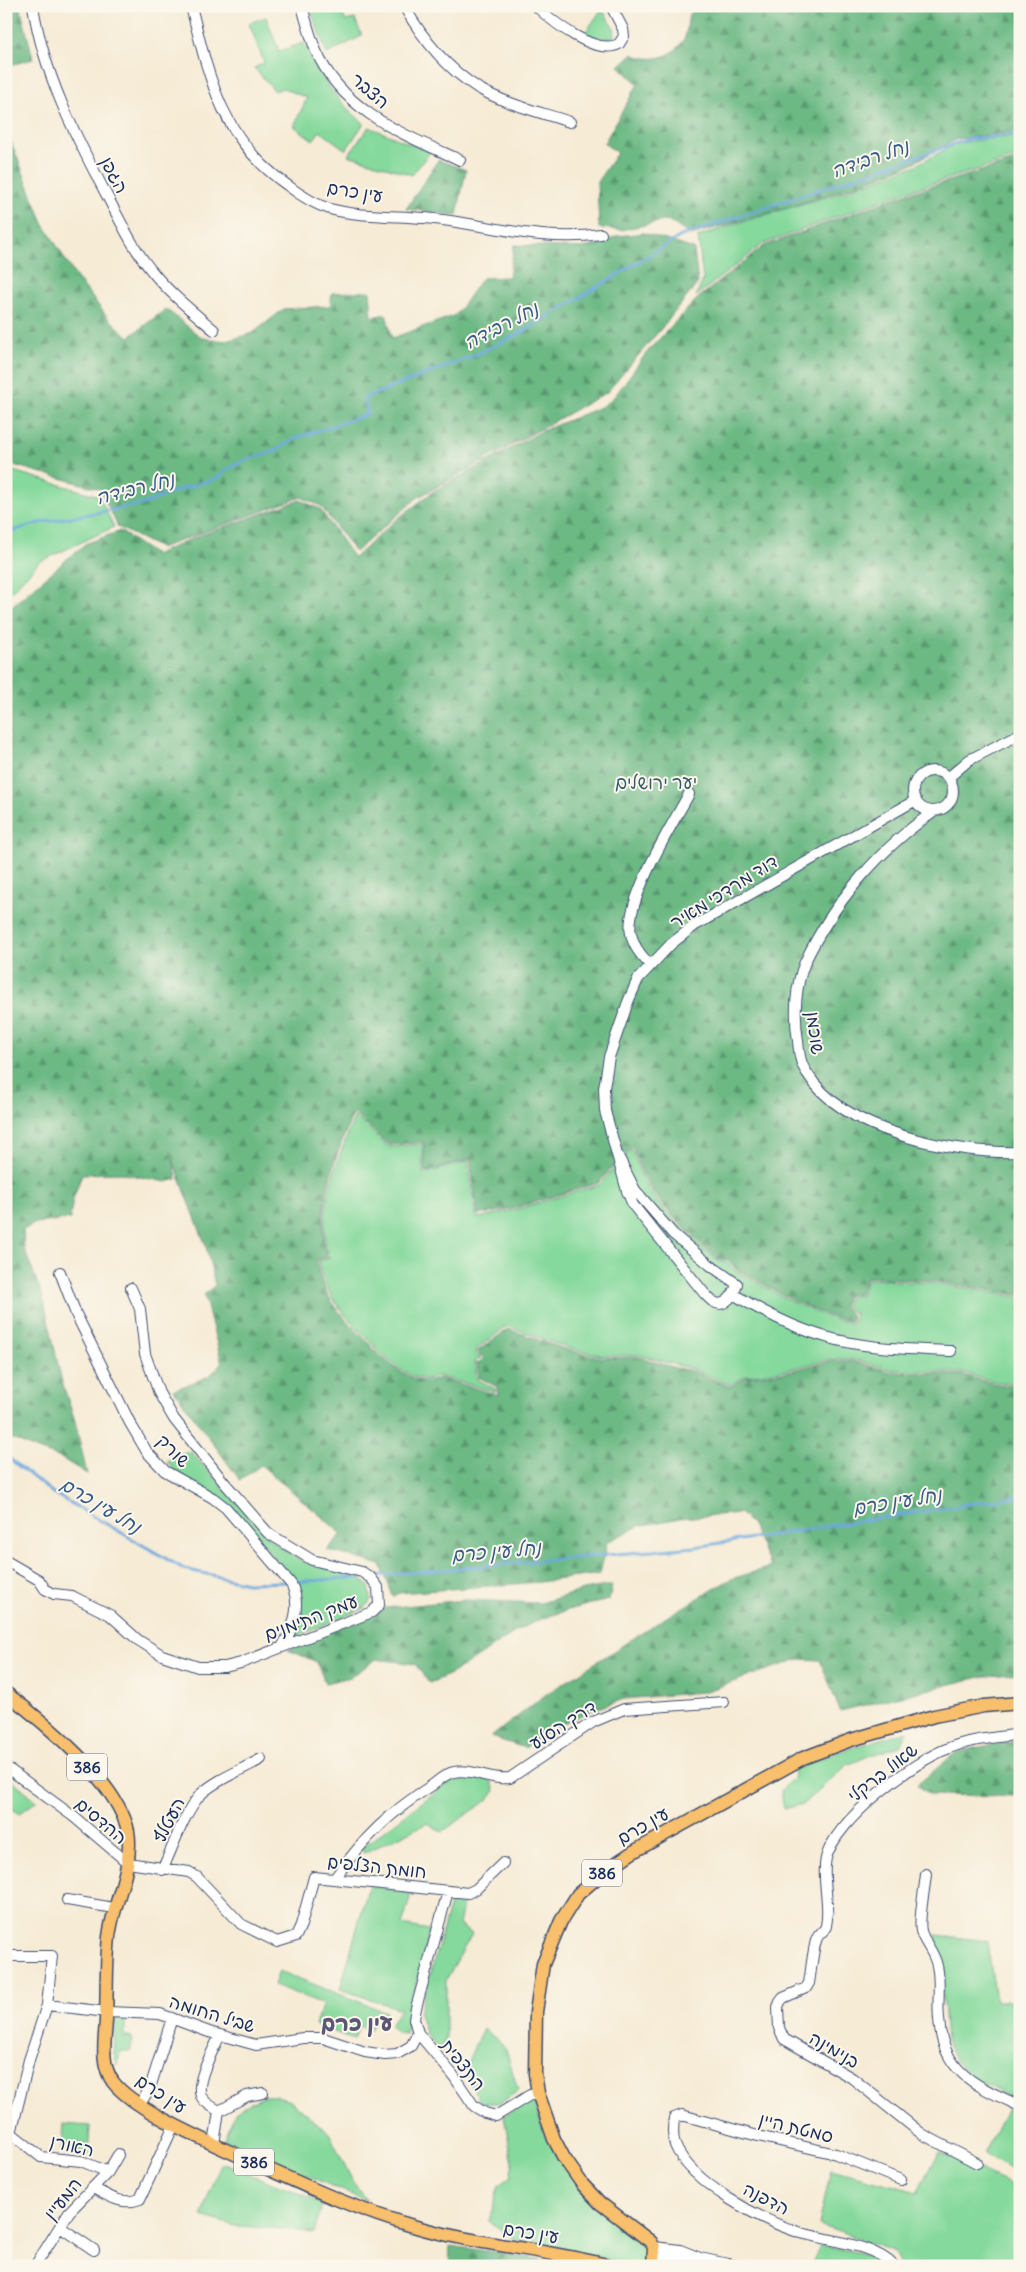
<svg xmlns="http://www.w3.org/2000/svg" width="1026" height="2272" font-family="Delius,'Playpen Sans Hebrew',sans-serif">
  <defs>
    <pattern id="forest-firs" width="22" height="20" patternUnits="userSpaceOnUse" patternTransform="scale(1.25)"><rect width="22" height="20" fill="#6cb984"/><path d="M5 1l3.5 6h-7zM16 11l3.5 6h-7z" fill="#58976f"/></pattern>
  </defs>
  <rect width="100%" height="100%" fill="#fbf7ec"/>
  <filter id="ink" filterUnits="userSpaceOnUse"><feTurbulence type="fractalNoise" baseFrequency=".02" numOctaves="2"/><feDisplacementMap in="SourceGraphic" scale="10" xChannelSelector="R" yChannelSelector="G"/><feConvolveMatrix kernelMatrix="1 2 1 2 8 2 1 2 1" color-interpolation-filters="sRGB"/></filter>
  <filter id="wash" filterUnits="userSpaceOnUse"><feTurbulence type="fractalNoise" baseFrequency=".0096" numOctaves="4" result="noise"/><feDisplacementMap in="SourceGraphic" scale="20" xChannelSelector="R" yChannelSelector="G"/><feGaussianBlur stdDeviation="1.12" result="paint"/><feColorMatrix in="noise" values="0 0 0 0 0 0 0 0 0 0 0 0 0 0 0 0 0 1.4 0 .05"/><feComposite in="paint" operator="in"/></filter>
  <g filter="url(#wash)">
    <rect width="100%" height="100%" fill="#f6ebd5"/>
    <path fill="#85d99c" stroke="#50847d" d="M309,6h29l8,15 9,-2 7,17 -35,18z
      M602,9l13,21 -2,8 -14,1 -14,-6z
      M266,17l13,34 25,-8c17,33 30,56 60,80l-18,27 -26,-19 -7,9 -19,-14 13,-28 -24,-10 -8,3 -21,-23 10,-5 -15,-40z
      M369,127l61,25 -18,23 -64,-20z
      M1020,135v40l-5,-17 -113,35 -139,51 -67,52 7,-16 -5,-43 30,-11 121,-36 65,-24 44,-23z
      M6,469l93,27 15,31 -75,35 -33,35z
      M355,1116l34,31 34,-3v30l45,-13 9,57 34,-7 88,-26 33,-36c3,9 6,18 9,26 16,34 48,60 75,85l10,1 7,8c39,21 76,46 120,54l2,-9 -10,-7 4,-10 5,-2 7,1 6,-17 66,4 87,14v89l-33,-6 -23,-7 -72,-3 -40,-11h-21l-45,11 -41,6 -15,9 -37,-16 -55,-14 -35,1 -35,-8 -61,-22 -30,23 -1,5 5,4 -6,3 2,18 18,10 1,3 -58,-16c-21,13 -49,-16 -65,-29l2,-1c-26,-25 -50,-49 -57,-85l11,-3c-14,-47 9,-99 26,-142z
      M190,1451l83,91 31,20 54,15 11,9 2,13 -6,9 -72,30c6,-22 11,-35 2,-57l-68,-76 -51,-33 -9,-10 9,-7z
      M907,1731l-7,15 -29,9 -24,10 -44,39 -19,5 -3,-19 12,-12 2,-9 34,-14z
      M6,1775l31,26 -18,13 -13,-10z
      M458,1775l21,1 13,6 3,9 -6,8 -47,33 -14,-9 -64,30 -4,-4z
      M369,1885l42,9 -9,31 27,5 -24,104 -7,-1 -8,-7 10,-17 -60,-20z
      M450,1904l13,1 -4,20 13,9 -26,46v58l-4,14 -16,-17 -7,-21z
      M936,1935l51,6 9,60h19l5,31v71l-45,-24 -19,-16 -10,-23 -6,-76z
      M279,1971l107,41 -5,13 -8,-3 -4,8 -10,-4 -5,13 -39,-14 8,-21 -49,-19z
      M116,2013l9,2v22h7l-1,14h-11l-2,14 -4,-10z
      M483,2029l16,12 7,8 12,42 -18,12h-18c-25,-33 -14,-42 1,-74z
      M264,2096h13l13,4 39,33 24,49 14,19 -143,-61c9,-27 13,-33 40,-44z
      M533,2098l12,38 14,24 91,86 -3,17 -4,3h-13l-31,-9 -85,-18 -25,-18 10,-36 11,-8 3,-14 -9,-47z
      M1007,2109l13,5v61l-36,-21z
      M63,2124l27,2 -2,28 -27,-2z
      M940,2152l80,37v77h-119l-8,-15 -74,-26 12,-56 86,23z
      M221,2163l102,40 -9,30 -42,-5 -37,-2 -34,-10z
      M820,2245c17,4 54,7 66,21h-75z"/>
    <path fill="url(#forest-firs)" stroke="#447471" d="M6,6h14l13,53 -27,7z
      M697,6h323v125l-63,8 -48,26 -54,21 -66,21 -99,28 -22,-15 -47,10 -22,-2 -2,-46 20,-29 -13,-10 34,-59 -19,-18 13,-12c18,9 42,4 52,-15 4,-9 3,-17 5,-24 1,-3 6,-6 8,-9z
      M6,129l37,94 31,51 34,44 21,19 37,-28 36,29 24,3 27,-8 31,-24 46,-3 2,-13 38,-2 2,26 14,-3 6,24 64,-23 26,-37 27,-1 5,-32 68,3 17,-3 18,-9 27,-3 50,16 4,34 -38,47 -53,62 -190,106 -62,54 -34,-46 -20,-9 -141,51 -42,-21 -18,-38 -94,-26z
      M438,160l28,10 -9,45 -51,-6z
      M1014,161l6,26v1108l-87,-14 -67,-4 -6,17 -6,-1 -7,3 -4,11 9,8 -1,6c-42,-8 -79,-33 -116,-53l-8,-9h-10c-26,-25 -58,-51 -74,-84 -4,-9 -7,-20 -10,-29l-35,37 -87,26 -33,6 -8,-56 -45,13 -1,-30 -35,3 -35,-32c-18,38 -40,101 -27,144l-11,3c7,39 28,59 56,86l-1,2c15,12 47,44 68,30l59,17 -1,-8 -18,-10 -2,-14 6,-3v-3l-5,-4 1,-3 29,-21 59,21 36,8 35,-1 38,11 17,3 37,16 16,-10 40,-5 45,-11h21l39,11 73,3 22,7 34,6v285l-40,4 -140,34 -20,-51 -21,-1 -95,33 -80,7 -32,11 -43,20 -24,18 -34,-11 57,-44 122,-78 61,-36 40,-12 -19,-42 -12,-12 -60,5 -41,8 -32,16 -7,32 -61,8 -140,11 -6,3 -12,-31 -54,-15 15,-16 -81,-69 -21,15 -66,-90 35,-14 13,-13 -18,-68 11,-10 -9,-39 -33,-86 4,19 -11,3 -45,-9 -39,1 -9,25 -3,20 -34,4 -13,7 1,19 19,48 19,85 13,39 12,53 -26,-16 -26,-9 -29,-13v-825l79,-67 35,-13 35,24 38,-17 107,-38 20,9 34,49 43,-39 37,-28 108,-60 61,-25 12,-10 32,-44 51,-54 66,-52 139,-51z
      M612,1585l-3,15c-32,7 -66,15 -94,32 -28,17 -55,41 -86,51l-14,-19 -39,-5 -25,18 -26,6 -8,-21 -29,-12 97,-42 79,-8 77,3 43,-13z
      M1020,1740v56l-89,-1 -14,-10 37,-31 15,-5z
      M450,2246l60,8 65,12h-126z"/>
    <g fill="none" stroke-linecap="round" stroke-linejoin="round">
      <path stroke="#6ca9de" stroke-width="3" d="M6,533l33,-10 105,-19 28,-12 46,-14 7,-7 22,-12 28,-8 21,-13 72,-24 -4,-16 109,-42 50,-24 158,-96 288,-97 51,-5
        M6,1456l47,37 131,76 63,14 38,-1
        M373,1576l322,-29 325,-51
        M293,1582l71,-5
        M483,2261h12l7,5"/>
    </g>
  </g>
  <g filter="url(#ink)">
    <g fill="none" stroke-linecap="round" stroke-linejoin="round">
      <defs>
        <path id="minor" d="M33,6c11,69 41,127 73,188 14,26 26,53 45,76 18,23 41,41 63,60
          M191,6c18,72 31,134 96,179 13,10 26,19 43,24 32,9 78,6 113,11 52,7 104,22 158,14
          M302,6c4,15 8,30 14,45 27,61 87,83 144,109
          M404,6c18,32 42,62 74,82 27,16 62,24 92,34
          M536,6c17,16 59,50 83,38l5,-8 -1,-7 -12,-23
          M913 791a20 20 0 1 1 40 0a20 20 0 1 1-40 0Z
          M948,778l21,-18 51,-26
          M935,811c-54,36 -103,93 -130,151 -10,24 -11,54 -7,79 1,11 2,23 9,32 37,60 148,81 213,79
          M650,965c-9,-10 -16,-17 -19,-31 -7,-32 42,-111 58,-140
          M616,1152l19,38 38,44 37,31 27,19c-2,9 -12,25 -23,18 -4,-2 -7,-6 -10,-9l-71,-88 -6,-14 -22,-80 -1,-23 5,-31 19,-55 10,-23 33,-35 23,-18 222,-126
          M60,1272l16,42 54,109 17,29 18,19 48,27 13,10 65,76c11,21 3,43 -9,63
          M733,1294c30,18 60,34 93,43 40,12 84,12 125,14
          M6,1561l33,19 6,9 9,5 18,2 38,19 28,25 24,15 36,12h27l16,-4 131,-51 7,-7 -1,-18 -7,-9 -9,-6 -50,-12 -44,-27 -45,-52 -49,-62 -15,-26 -14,-39 -5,-45 -9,-21
          M6,1767l68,50 54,46 61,9 8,5 44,47 36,18 19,-6 5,-11 13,-48 154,16 8,-4 27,-26
          M162,1870c11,-22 22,-58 39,-76 16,-15 41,-24 60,-35
          M926,1874c-1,14 -8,45 -5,57 3,12 14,22 16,35 4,16 0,36 2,53 3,54 38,67 81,87
          M335,1878c28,-39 55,-66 96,-92 6,-4 15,-13 23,-14 18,-4 38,9 56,6l83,-56 31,-13 100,-7
          M67,1900l47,8
          M6,1956h46l-5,49
          M418,2033l35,42 21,31 11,7 11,3 34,-21 8,-2
          M140,2104l10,-16 22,-70
          M219,2111l28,-15 16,-3
          M11,2133l18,-73 18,-55 60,7 53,2 49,18 47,13 47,-7h20l42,14 20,3 12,-1 14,-8 7,-13 -4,-14 2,-11 32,-117
          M6,2134l5,-1 30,24 40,4 27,11
          M214,2144l5,-33c-6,-4 -15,-8 -18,-15 -6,-15 13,-47 19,-61
          M977,2163l-55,-29 -70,-56 -68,-39 -5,-11 -1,-21 2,-5 3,-4 23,-10 3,-5c2,-11 4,-36 8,-45 2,-5 8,-7 9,-12 5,-23 -5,-46 0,-68 10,-38 87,-97 123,-110 22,-9 47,-10 71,-14
          M93,2188c16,8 29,18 47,11l34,-74
          M60,2227l34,23
          M654,2247l26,3 20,8 37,8
          M654,2258h41
          M35,2266l34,-54 39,-40 10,-17
          M894,2266c-18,-21 -67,-26 -93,-33 -38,-12 -110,-49 -126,-88 -3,-9 -2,-18 -1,-27l8,-3 76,21 78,18 65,26"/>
        <path id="major" d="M6,1693c38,29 112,90 122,138 6,36 -15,71 -19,106 -3,27 -2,55 -3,83 -1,21 -6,44 7,62 20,26 83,54 113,68 61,27 123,58 187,76 64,19 132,23 197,40
          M653,2266l1,-19 -3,-5 -51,-39 -17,-18 -19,-27 -10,-19 -16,-46 -3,-19 1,-62 7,-48 18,-43 17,-27 28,-24 27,-18 170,-94 48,-18 83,-24 50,-10 36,-3"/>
      </defs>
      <use href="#minor" stroke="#3c4b70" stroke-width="12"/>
      <use href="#major" stroke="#3c4b70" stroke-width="15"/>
      <use href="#minor" stroke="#fff" stroke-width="10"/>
      <use href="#major" stroke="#f8bf6c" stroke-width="12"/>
    </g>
  </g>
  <g text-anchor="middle" stroke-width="4" stroke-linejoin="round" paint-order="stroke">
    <g fill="#fbf7ec" stroke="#5e6b89" stroke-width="1">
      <rect x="67" y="1753.5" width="40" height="27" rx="4"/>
      <rect x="582" y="1859.5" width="40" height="27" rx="4"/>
      <rect x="234" y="2148.5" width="40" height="27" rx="4"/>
    </g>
    <g font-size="16" font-weight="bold" fill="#1b2f5e">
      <text x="87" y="1773">386</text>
      <text x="602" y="1879">386</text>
      <text x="254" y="2168">386</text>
    </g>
    <g font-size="18" fill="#1b2f5e" stroke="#fbf7ec">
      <text transform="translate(370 91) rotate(41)" y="6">הצבר</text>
      <text transform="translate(114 175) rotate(62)" y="6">הגפן</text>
      <text transform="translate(355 192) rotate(9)" y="6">עין כרם</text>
      <text transform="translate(724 892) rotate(-32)" y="6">דוד מרדכי מאיר</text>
      <text transform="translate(815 1033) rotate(83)" y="6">שוכמן</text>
      <text transform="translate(173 1451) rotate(45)" y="6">שורק</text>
      <text transform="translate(311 1618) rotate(-21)" y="6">עמק התימנים</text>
      <text transform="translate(563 1725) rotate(-32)" y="6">דרך הסלע</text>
      <text transform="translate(883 1773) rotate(-38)" y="6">שאול ברקלי</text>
      <text transform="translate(169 1820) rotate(-63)" y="6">העטלף</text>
      <text transform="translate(101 1821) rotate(40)" y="6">ההדסים</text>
      <text transform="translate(643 1826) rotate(-30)" y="6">עין כרם</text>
      <text transform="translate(377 1867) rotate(6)" y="6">חומת הצלפים</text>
      <text transform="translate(212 2014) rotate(17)" y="6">שביל החומה</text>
      <text transform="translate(834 2050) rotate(30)" y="6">בנימינה</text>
      <text transform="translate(463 2065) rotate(52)" y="6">התצפית</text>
      <text transform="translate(161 2094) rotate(33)" y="6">עין כרם</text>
      <text transform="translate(796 2128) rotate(14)" y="6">סמטת היין</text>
      <text transform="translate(72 2146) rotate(13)" y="6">האורן</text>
      <text transform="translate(63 2199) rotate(-51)" y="6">המעיין</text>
      <text transform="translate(766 2199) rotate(27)" y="6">הדפנה</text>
      <text transform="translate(531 2233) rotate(9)" y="6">עין כרם</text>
    </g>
    <g font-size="18" fill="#365a6e" stroke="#fbf7ec">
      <text x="656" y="789">יער ירושלים</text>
    </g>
    <g font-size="19" font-style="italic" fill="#375a8b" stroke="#fbf7ec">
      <text transform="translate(870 158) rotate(-19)" y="7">נחל רבידה</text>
      <text transform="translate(501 325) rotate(-27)" y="7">נחל רבידה</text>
      <text transform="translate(135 488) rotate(-14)" y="7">נחל רבידה</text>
      <text transform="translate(897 1501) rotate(-9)" y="7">נחל עין כרם</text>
      <text transform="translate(101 1505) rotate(31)" y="7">נחל עין כרם</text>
      <text transform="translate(496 1551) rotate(-5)" y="7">נחל עין כרם</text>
    </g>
    <g font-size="22" font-weight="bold" fill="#5a5673" stroke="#fbf7ec">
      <text x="357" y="2031">עין כרם</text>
    </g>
  </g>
  <rect width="1026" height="2272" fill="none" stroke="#fbf7ec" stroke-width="25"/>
</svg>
